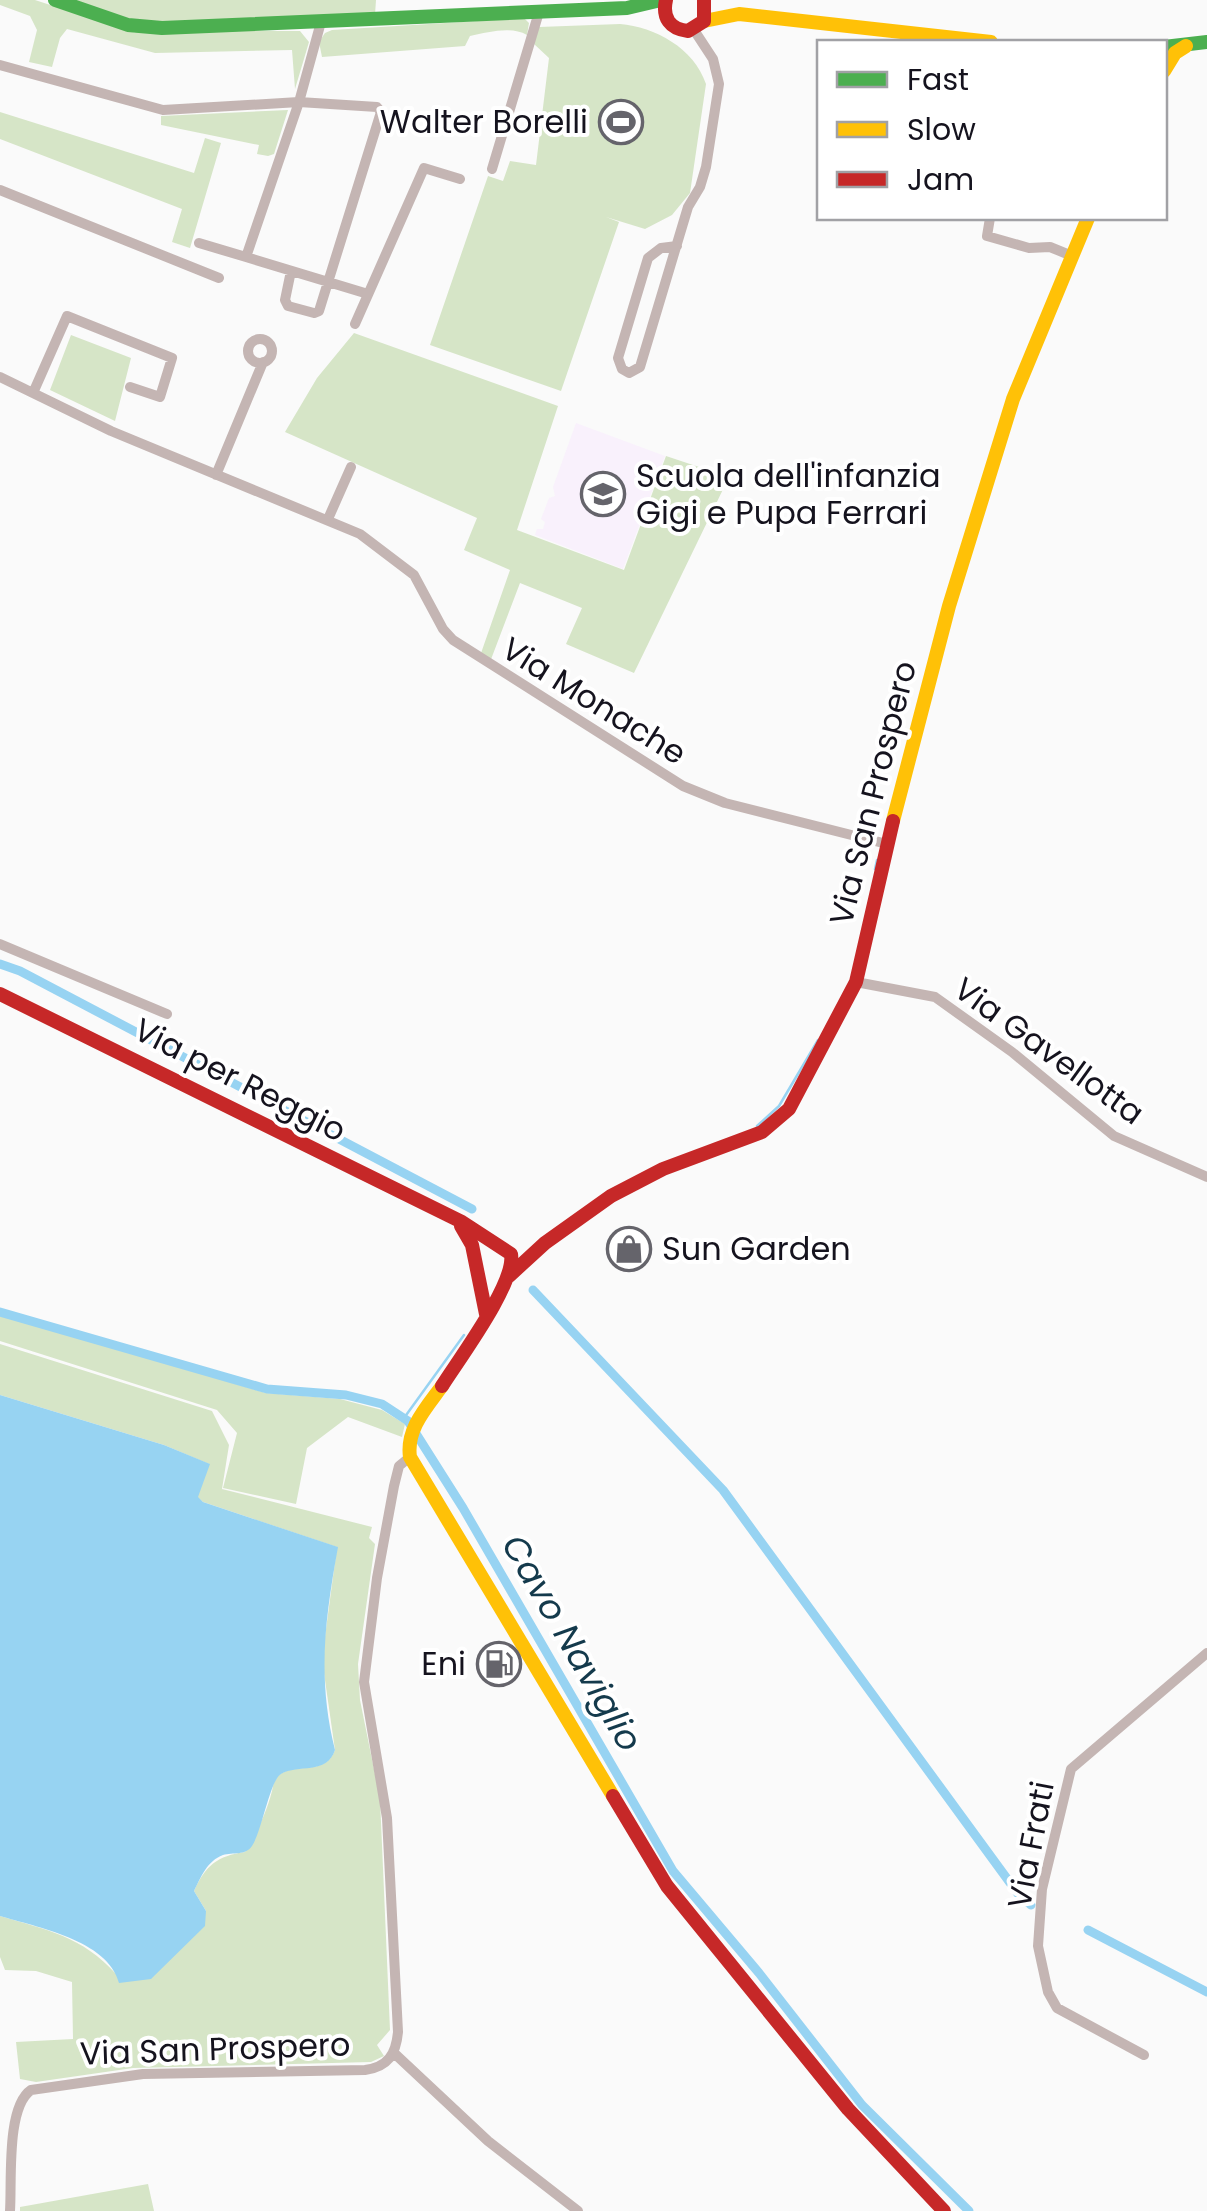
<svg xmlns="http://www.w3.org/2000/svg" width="1207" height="2211" font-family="Poppins,sans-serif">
  <rect width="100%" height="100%" fill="#fafafa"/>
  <path fill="#f9f1fc" d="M576,423l89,33 -42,113 -88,-34 2,-6h6l2,-7 -4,-3 8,-21 6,-2 -2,-9z"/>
  <path fill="#d6e5c7" d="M0,0h35l101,33 -84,-33h324l-1,15 -134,16h59l9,11 -14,47 -3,-39 -137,3 -88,-24 -7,9 -8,29 -23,-5 8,-32 -7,-14 -30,-11z
    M524,18l5,5 -2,12c-16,-9 -38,-3 -57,1l-5,10 -143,11 -3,-15 6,-9 7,-3z
    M620,24c35,3 74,24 86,60l-16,109 -18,22 -27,14 -39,-12 13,5 -58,169 -131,-46 58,-169 15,5 7,-20 26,4 13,-107 -15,-14 5,-17z
    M288,110l-14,44 -6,2 -11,-2 2,-9 -98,-20v-9z
    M0,112l194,61 11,-35 16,5 -31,105 -18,-6 10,-33 -182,-70z
    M354,333l204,73 -41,124 107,40 42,-114 63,21 -95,196 -68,-29 16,-36 -62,-25 -30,79 -10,-6 30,-86 -46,-20 13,-32 -192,-86 32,-54z
    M71,335l60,23 -16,63 -65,-31z
    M0,1314l266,79 74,6 42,11 23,14 -3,13 -54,-20 -41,31 -11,56 -73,-16 14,-55 -20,-23 -217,-69z
    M0,1344l212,67 17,34 -7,44 150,38 -3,11 6,6 -17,120 2,36 20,99 10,231 -13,15 7,11 -13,6 -238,6 -97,14 -16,-3 -4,-37 57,-3 -1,-57 -36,-11 -31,-1 -5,-13v-41c47,14 82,20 116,58l90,-63 -12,-20c12,-26 23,-35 51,-39 12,-20 21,-38 27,-61 1,-5 2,-11 6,-15 16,-15 47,1 57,-26l-13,-91 15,-112 -134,-45 -6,-5 12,-33 -45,-19 -164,-50z
    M148,2184l6,27h-134v-4z"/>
  <path fill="#97d3f2" d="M0,1395l164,50 46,19 -12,33 5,5 135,45c-13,72 -21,131 -3,203 -8,25 -37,14 -54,24 -11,6 -19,57 -29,72 -7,10 -19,6 -29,9 -16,6 -22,22 -29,36l12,20 -1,15 -54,53 -32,4c-11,-43 -83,-56 -119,-67z"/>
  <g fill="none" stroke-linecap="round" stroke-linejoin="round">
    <path stroke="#97d3f2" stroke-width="2.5" d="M875,869l2,-9
      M757,1126l22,-20 39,-66
      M404,1418l60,-83"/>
    <path stroke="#97d3f2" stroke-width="9" d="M0,964l20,7 452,238
      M533,1290l190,200 296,405 12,10
      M0,1312l267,77 79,6 36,9 26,17 55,87 210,363 86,102 103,132 107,106
      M1088,1930l119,62"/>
    <path stroke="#c4b5b3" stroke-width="10" d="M321,22l-22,80 -53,155 122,37
      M0,65l163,45 136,-8 78,5 4,5 -62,199 -5,2 -26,-7 -3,-6 6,-29
      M492,169l47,-157
      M0,190l219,88
      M990,218l-3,18 42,12 21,-1 22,9
      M199,243l47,14
      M677,246l-16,2 -13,10 -30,100 4,11 7,4 11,-6 48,-160 12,-20 6,-20 13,-83 -6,-25 -19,-29
      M355,324l69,-156 36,11
      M248 351a12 12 0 1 1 24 0a12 12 0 1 1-24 0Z
      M0,377l111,54 249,103 54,41 29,54 10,11 230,146 42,17 162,41
      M33,393l34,-77 105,42 -12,39 -30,-10
      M216,475l47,-113
      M328,519l23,-52
      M0,944l167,70
      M856,982l79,15 77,55 102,84 93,41
      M394,2053l94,88 90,70
      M1144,2055l-87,-47 -9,-16 -10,-46 4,-57 29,-120 136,-116
      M10,2211c2,-30 -4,-104 21,-121l112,-16 222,-4c23,-3 31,-16 33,-38l-11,-214 -23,-136 13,-104 17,-92 5,-20 11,-9"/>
    <path stroke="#4caf50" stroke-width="14" d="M55,0l73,25 34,3 465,-20 34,-8
      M1164,47l43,-5"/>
    <path stroke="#ffc107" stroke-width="14" d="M704,21l35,-7 252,28
      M1164,71l11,-18 11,-7
      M893,821l56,-215 64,-207 75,-181
      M442,1386c-16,22 -36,43 -32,71l203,339"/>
    <path stroke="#c62828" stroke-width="14" d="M666,0c-4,18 4,29 22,31l16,-10v-21
      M0,994l462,228 49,32c5,29 -52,105 -69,132
      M461,1226l11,19 14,69
      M509,1276l36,-33 66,-47 52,-27 99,-37 27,-23 67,-127 37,-161
      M613,1796l54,90 181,223 96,102"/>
  </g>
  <defs>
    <symbol id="stadium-ring" viewBox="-11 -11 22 22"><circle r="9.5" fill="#fff" stroke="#65646b" stroke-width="1.5"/><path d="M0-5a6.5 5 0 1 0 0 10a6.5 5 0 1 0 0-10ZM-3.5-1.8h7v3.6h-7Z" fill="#65646b"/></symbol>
    <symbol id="school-ring" viewBox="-11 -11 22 22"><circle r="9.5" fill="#fff" stroke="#65646b" stroke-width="1.5"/><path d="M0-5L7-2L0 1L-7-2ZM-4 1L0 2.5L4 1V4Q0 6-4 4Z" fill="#65646b"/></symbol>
    <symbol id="shop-ring" viewBox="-11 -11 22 22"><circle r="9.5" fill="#fff" stroke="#65646b" stroke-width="1.5"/><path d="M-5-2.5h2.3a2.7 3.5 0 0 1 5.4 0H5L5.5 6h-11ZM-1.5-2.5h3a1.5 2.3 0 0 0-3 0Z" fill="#65646b"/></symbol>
    <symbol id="fuel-ring" viewBox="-11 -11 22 22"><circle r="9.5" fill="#fff" stroke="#65646b" stroke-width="1.5"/><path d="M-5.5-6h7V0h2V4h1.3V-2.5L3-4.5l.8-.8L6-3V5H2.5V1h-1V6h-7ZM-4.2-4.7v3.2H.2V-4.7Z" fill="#65646b"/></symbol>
  </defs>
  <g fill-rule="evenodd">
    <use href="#stadium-ring" x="596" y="97" width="50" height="50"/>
    <use href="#school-ring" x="578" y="469" width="50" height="50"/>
    <use href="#shop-ring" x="604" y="1224" width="50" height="50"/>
    <use href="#fuel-ring" x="474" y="1639" width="50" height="50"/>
  </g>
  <g text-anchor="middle" stroke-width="8" stroke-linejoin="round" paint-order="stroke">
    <g font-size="32" fill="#15131e" stroke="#fff" text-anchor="end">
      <text x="588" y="133">Walter Borelli</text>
      <text x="636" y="487" text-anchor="start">Scuola dell'infanzia<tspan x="636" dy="37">Gigi e Pupa Ferrari</tspan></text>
      <text x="662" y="1260" text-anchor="start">Sun Garden</text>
      <text x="466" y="1675">Eni</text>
    </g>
    <g font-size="32" fill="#15131e" stroke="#fff">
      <text transform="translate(594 701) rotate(32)" y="11">Via Monache</text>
      <text transform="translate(873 793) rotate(-76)" y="11">Via San Prospero</text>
      <text transform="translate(1049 1051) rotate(36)" y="11">Via Gavellotta</text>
      <text transform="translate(240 1080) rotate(27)" y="11">Via per Reggio</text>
      <text transform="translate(1031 1845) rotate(-79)" y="11">Via Frati</text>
      <text transform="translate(215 2049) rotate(-2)" y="11">Via San Prospero</text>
    </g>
    <g font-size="35" font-style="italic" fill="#143a4c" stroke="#fff">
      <text transform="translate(572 1643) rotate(60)" y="12">Cavo Naviglio</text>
    </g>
  </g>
  <rect x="817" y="40" width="350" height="180" fill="#ffffff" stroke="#a1a1a5" stroke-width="2.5"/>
  <rect x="837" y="72" width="50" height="15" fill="#4caf50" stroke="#a1a1a5" stroke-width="2.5"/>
  <text x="907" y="90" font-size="30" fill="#15131e">Fast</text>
  <rect x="837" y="122" width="50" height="15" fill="#ffc107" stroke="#a1a1a5" stroke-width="2.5"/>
  <text x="907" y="140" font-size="30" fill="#15131e">Slow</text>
  <rect x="837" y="172" width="50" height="15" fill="#c62828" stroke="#a1a1a5" stroke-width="2.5"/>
  <text x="907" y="190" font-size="30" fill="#15131e">Jam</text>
</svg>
